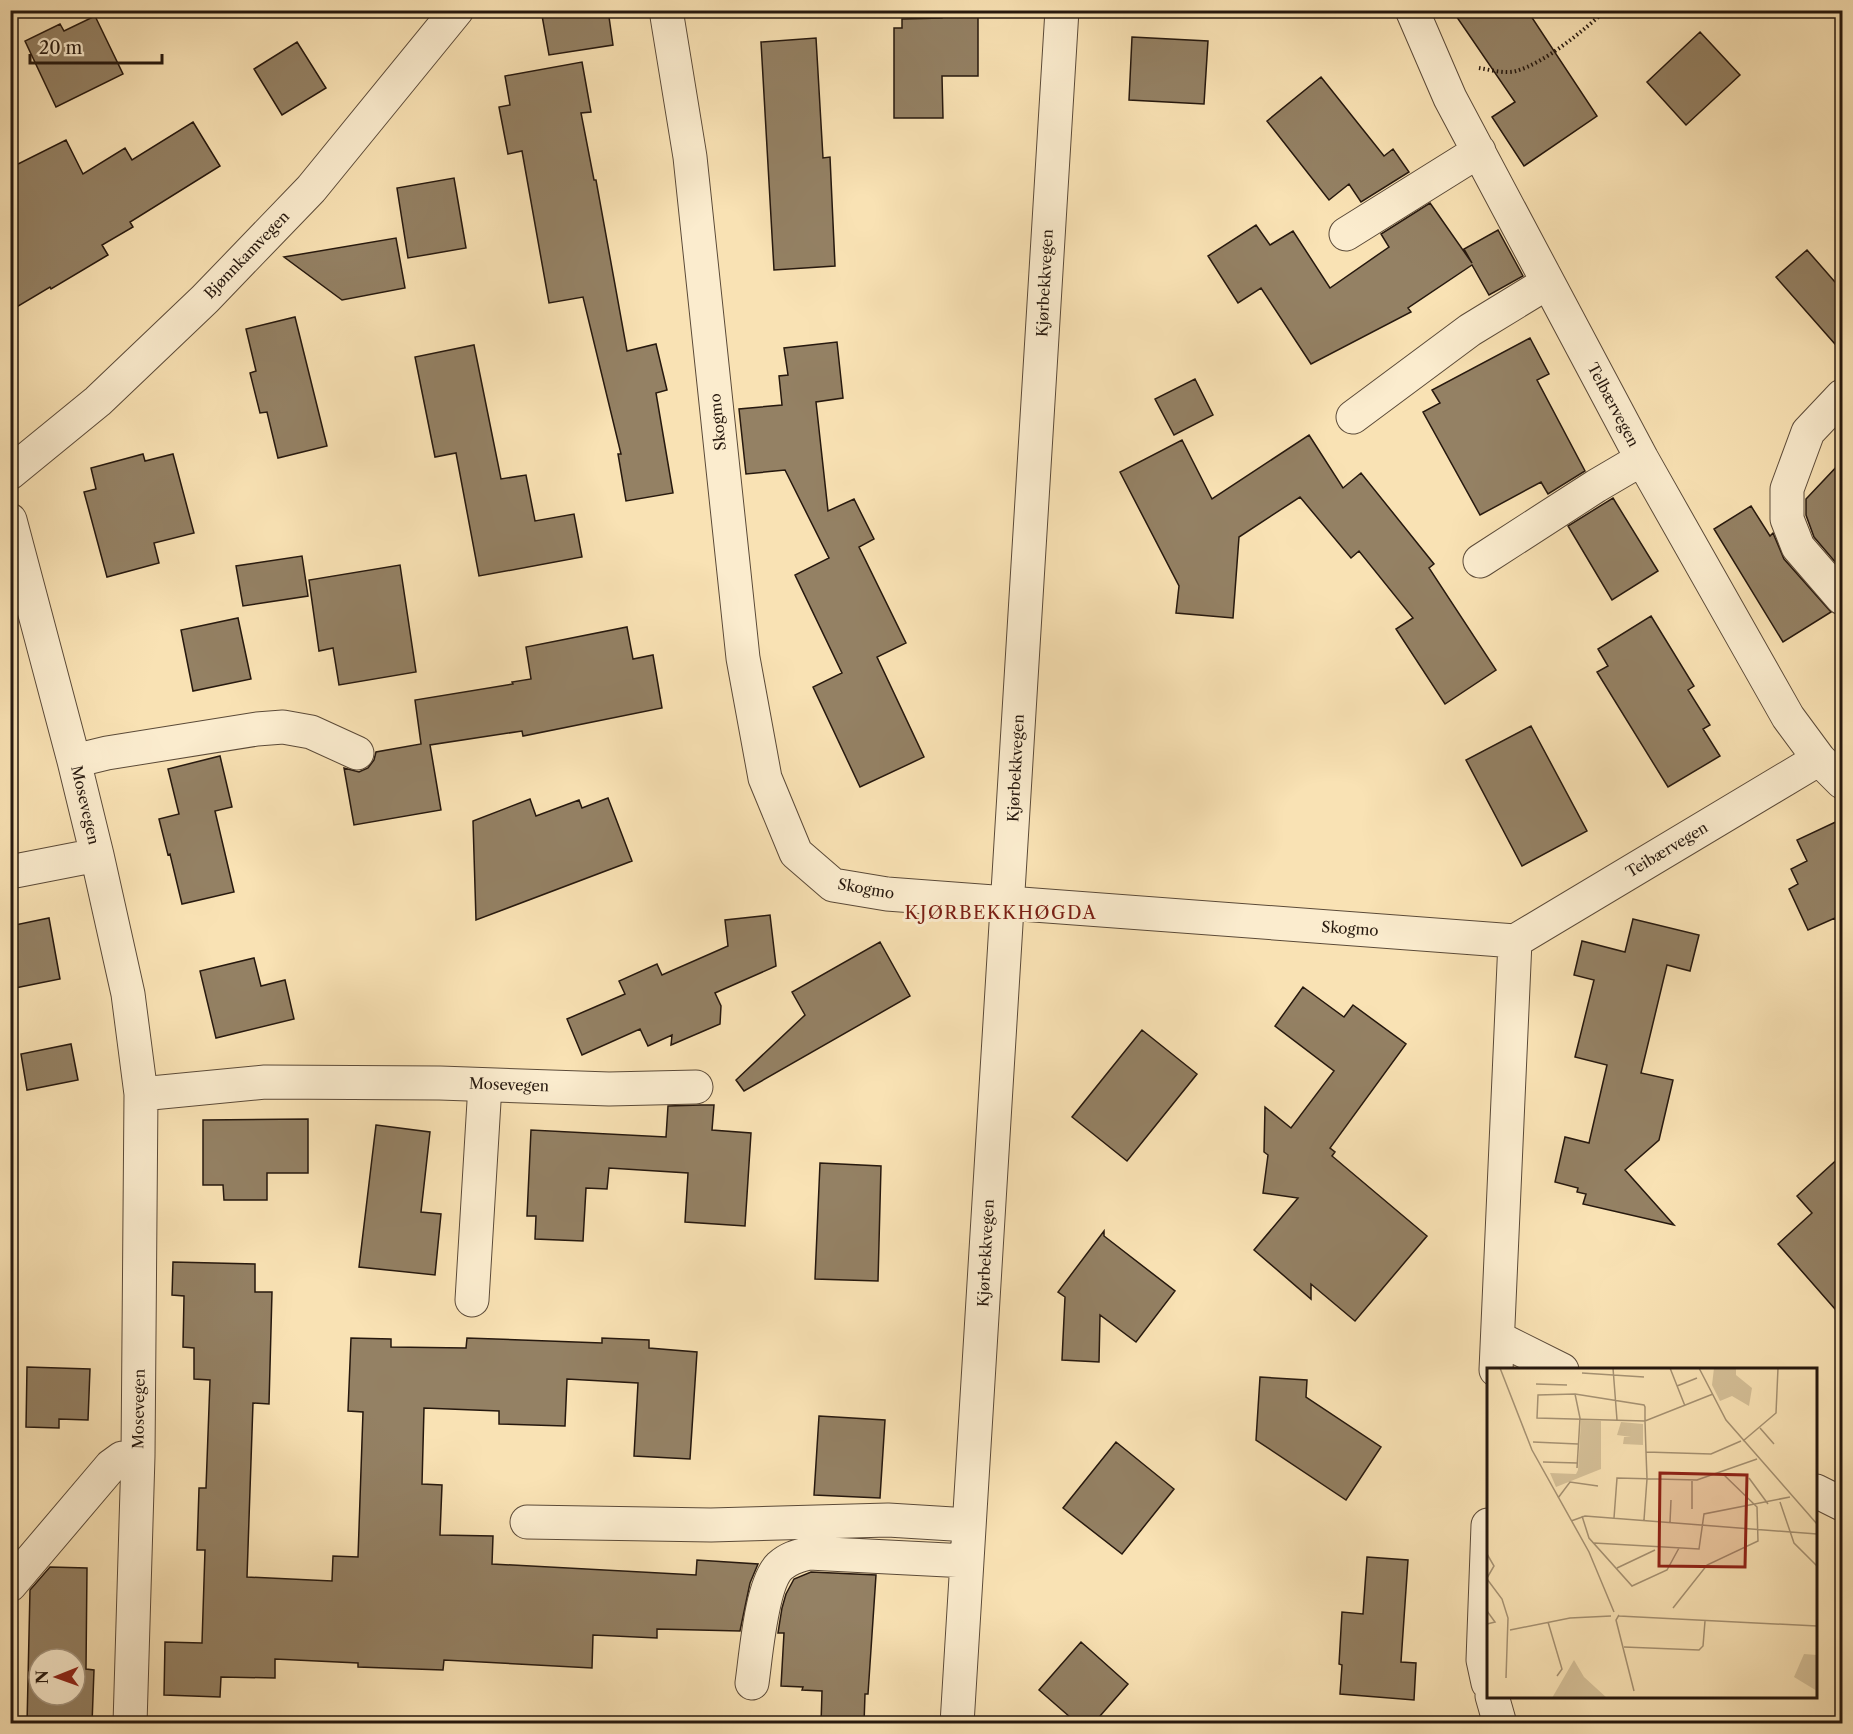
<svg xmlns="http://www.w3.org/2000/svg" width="1853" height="1734" font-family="'Libre Caslon Text',serif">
  <rect width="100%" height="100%" fill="#f9e2b4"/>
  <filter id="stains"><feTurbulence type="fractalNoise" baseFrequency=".00333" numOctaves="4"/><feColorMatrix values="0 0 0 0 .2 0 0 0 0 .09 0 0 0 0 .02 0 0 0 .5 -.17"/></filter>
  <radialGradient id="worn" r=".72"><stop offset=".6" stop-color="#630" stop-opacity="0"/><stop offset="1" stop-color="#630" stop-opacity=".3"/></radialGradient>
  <path fill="#948164" stroke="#26180e" stroke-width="1.5" fill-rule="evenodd" d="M541,10h67l5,35 -64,10z
    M942,10h36v66h-36l1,42h-49v-90h8v-9l40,-1z
    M1452,10h75l70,106 -73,50 -32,-49 23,-15z
    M95,16l28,58 -67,33 -31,-66 35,-17 4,7z
    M1700,32l40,43 -54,50 -39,-43z
    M1132,37l76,4 -4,63 -75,-4z
    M816,38l7,120 7,-1 5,109 -61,4 -13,-228z
    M297,42l29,46 -44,27 -28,-46z
    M582,62l9,50 -10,1 13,67h2l31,171 29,-7 11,46 -11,3 17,100 -47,8 -8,-47h3l-38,-157 -34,6 -27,-152 -14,3 -9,-47 11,-2 -5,-29z
    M1321,77l63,79 9,-7 16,23 -48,30 -12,-18 -20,16 -62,-79z
    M193,122l27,44 -90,56 3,5 -31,18 6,10 -57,34 -1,-2 -40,24v-143l56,-28 17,34 42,-26 7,12z
    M454,178l12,70 -58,10 -11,-70z
    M1430,203l42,60 -8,-14 34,-19 25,46 -34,19 -17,-30 -64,43 3,4 -100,52 -50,-76 -23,15 -30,-47 48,-31 14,20 23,-14 37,57 59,-41 -8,-13z
    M396,238l9,50 -63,12 -58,-43z
    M1807,250l35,40v62l-66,-75z
    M295,317l32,129 -49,12 -11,-46 -7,1 -10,-40 6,-2 -10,-42z
    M1530,338l19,36 -12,6 48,91 -37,23 -7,-12 -61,33 -57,-103 17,-9 -8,-13z
    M837,342l6,56 -27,4 12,109 26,-12 20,40 -15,8 47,96 -29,14 47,100 -64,30 -47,-100 29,-14 -47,-98 34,-17 -44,-88 -39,4 -7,-65 43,-4 -3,-29 9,-1 -4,-27z
    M474,345l27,134 25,-4 9,46 39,-7 8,43 -103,19 -23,-123 -21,4 -20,-100z
    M1195,379l18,36 -39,20 -19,-36z
    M1309,435l34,53 18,-15 73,91 -5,4 67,102 -51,34 -49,-75 17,-11 -54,-67 -8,7 -51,-61 -61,40 -6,81 -57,-5 3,-27 -59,-114 62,-32 30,59z
    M143,454l2,7 28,-7 21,79 -40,10 5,20 -52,14 -23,-85 12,-3 -5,-21z
    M1842,461v109l-28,-33 -8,-22v-16z
    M1613,498l45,73 -46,29 -44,-74z
    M1751,506l19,30 3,-3 11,26 47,53 -48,30 -69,-113z
    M302,556l6,40 -65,10 -7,-40z
    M400,565l16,107 -77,13 -6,-37 -14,3 -10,-71z
    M1651,616l43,70 -6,4 22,35 -7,4 17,27 -52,31 -71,-115 11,-6 -10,-17z
    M238,618l13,61 -58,12 -12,-61z
    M627,627l6,32 20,-4 9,53 -139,28 -1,-5 -92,14 11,65 -87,15 -10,-57 15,4 9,-4 6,-8 2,-8 45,-8 -6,-44 98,-16 -1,-2 19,-3 -5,-32z
    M1531,726l56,105 -65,35 -56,-106z
    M220,756l12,51 -17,4 19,81 -52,12 -12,-50 -2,1 -9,-36 20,-5 -11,-45z
    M608,798l24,63 -156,59 -3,-99 57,-22 6,17 43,-16 3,8z
    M1842,819v116l-7,-17 -27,12 -19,-41 9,-5 -7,-15 16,-8 -10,-21z
    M770,915l6,51 -61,27 6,13 -1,18 -49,21 1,-10 -24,11 -8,-17 -58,26 -15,-36 58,-25 -6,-13 38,-17 5,11 66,-29 -3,-26z
    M49,918l11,61 -50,10v-63z
    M1633,919l66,16 -9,36 -23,-6 -26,108 32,7 -14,60 -34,30 49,55 -91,-21 3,-10 -9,-2 1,-4 -23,-6 10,-45 24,6 18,-78 -32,-8 19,-77 -20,-5 8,-34 43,11z
    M880,942l30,54 -166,95 -8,-11 69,-65 -13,-23z
    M254,958l7,28 24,-6 9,39 -78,19 -16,-67z
    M1303,987l41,30 9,-12 53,39 -76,104 5,4 -3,4 95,80 -72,85 -44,-37v15l-57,-49 44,-52 -35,-5 5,-38 -4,-3 1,-45 26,21 43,-57 -59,-45z
    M1142,1030l55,44 -70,87 -55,-44z
    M71,1044l7,36 -51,10 -6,-36z
    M701,1105h13l-2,25 39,3 -6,93 -60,-4 3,-49 -79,-5 -2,21 -21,-1 -3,53 -48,-2 1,-23h-9l4,-86 135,7 2,-31z
    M308,1119v54h-41v27h-43l-1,-15h-20v-65z
    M376,1125l54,7 -9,80 20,2 -6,61 -76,-8z
    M1842,1155v162l-64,-73 34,-31 -15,-17z
    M820,1163l61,3 -3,115 -63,-2z
    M1104,1231v5l71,55 -39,51 -36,-27 -1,47 -37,-2 3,-63 -7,-5z
    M173,1262l82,2v28h17l-3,112 -16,-1 -6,174 85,4 1,-25 25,1 5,-145 -15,-1 3,-73 40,1v8l75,1 1,-10 135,5v-5l47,2v8l48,4 -7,107 -56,-3 4,-73 -71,-4 -2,47 -66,-2v-13l-75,-3 -2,76 20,1 -2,50 53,1 -1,28 204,11 1,-15 61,4 -8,19 -10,48 -83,-2v9l-64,-3 -1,33 -148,-8 -1,10 -85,-3v-4l-83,-4v19l-54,-1 -1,20 -56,-2 1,-53 37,1 3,-93h-8l2,-62h7l4,-108 -16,-1v-31l-11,-1 1,-51 -12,-1z
    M27,1367l63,2 -2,51 -29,-1v9l-33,-1z
    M1260,1377l47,3 -1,17 75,50 -35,53 -90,-60z
    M819,1416l66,4 -5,78 -66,-3z
    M1116,1442l58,47 -52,65 -59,-46z
    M1367,1557l41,3 -7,102 15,1 -2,37 -74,-6 2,-29 -3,-1 3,-52 21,2z
    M50,1567l37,1 -1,101 8,1 -2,54h-65l3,-134zM39,1659h36v36h-36z
    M811,1572l65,3 -8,119h-3l-1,30h-43l1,-33 -20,-1 1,-3 -22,-1 3,-53h-6l4,-25 4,-14 8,-15z
    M1081,1642l47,42 -35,40h-15l-39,-34z"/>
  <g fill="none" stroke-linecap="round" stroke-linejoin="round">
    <defs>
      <path id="minor" d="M666,10l24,147 53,501 22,120 31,75 37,32 54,9 628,47 -19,429
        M1412,10l38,88 192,361 146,258 31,42 23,23
        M1346,234l133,-83
        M1842,396l-34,36 -21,57v30l11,28 44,51
        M1353,417l117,-87 77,-47
        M10,473l88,-72 107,-102 106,-110 146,-179
        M10,520l64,241 23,94 31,139 13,100 -3,362 -8,268
        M1480,561l116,-75 46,-27
        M74,761l33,-8 150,-24 26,-2 28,5 46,21
        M10,872l87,-17
        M1515,941l304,-182
        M141,1094l124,-12 175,1 169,6 87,-2
        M472,1300l13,-215
        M1498,1338l64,32
        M1816,1491l26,13
        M527,1522l184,3 177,-5 81,5
        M1488,1525l-5,135 5,23
        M10,1585l101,-119 11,-8 16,-2
        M752,1683c4,-27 9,-99 28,-117 9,-8 18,-10 29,-13l158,8
        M1492,1696l8,28
        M957,1724l105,-1714"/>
    </defs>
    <use href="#minor" stroke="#5b4a38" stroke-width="35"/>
    <path stroke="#26180e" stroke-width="4" stroke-dasharray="1.5 3" stroke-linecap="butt" d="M1479,68c12,2 26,6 37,3 29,-8 68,-41 90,-61"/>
    <use href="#minor" stroke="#fbecce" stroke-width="33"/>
  </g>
  <g text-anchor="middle" stroke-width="6" stroke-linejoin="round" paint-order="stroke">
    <g font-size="15" fill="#26180e" stroke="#fbecce">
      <text transform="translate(247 255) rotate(-46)" y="5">Bjønnkamvegen</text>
      <text transform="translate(1045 283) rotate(-87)" y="5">Kjørbekkvegen</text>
      <text transform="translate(1613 405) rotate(62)" y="5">Telbærvegen</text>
      <text transform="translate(718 422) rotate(-96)" y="5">Skogmo</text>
      <text transform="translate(1016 768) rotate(-87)" y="5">Kjørbekkvegen</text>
      <text transform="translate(85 805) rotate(77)" y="5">Mosevegen</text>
      <text transform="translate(1667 850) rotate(-31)" y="5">Teibærvegen</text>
      <text transform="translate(866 889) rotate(10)" y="5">Skogmo</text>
      <text transform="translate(1350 929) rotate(4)" y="5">Skogmo</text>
      <text transform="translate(509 1085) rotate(2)" y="5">Mosevegen</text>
      <text transform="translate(986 1253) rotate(-87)" y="5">Kjørbekkvegen</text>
      <text transform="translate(139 1409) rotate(-89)" y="5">Mosevegen</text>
    </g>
    <g font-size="18" letter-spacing="1.5" fill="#7a1f14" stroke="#fbecce">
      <text x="1001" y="919">KJØRBEKKHØGDA</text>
    </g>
  </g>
  <g transform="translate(1487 1368)">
    <rect width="330" height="330" fill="#f9e2b4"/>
    <path d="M227,0h22v7l16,13 -3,18 -17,-10 -12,5 -8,-16zM94,52l20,1v48l-45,18 -6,-14 26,1 2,-4zM134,54l22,2v21l-20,-1 1,-7h7l-14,-2zM317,286l13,1v36l-23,-14zM87,292l10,17 23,21h-55z" fill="#d5c098"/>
    <path fill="none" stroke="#a59172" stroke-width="1.5" d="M13,0l32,82 57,102 25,60M126,0l4,52M183,0l15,38M212,0l27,52 91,104M95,5l62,4M49,16l31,1M190,18l20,-8M88,26l5,24 -3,50M273,60l14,16M256,73l33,-28 2,-45M46,74l45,2M159,84l65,2 30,-13M56,94l34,1M262,110l19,26M71,130l12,-16 28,4M293,134l14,41 23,23M205,141v-28M95,148l7,22 43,48 35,-16 12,-22M127,150l3,-40 80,2 60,-21M157,152l3,-41 -1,-27 -1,-31v-14l-1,-2 -69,-11 -37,1 -1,23 108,3 68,-27M84,153l14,-5 232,18M183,154l1,-22M107,175l105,6 5,-35 86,-17M0,186l7,12 -7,12M130,200l38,-18M0,211l15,20 6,19 -2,60M186,240l34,-43 51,-24 -1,-34 -34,-33M0,243l8,11 -8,2M132,247l-3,5 18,71M132,248l198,10M61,254l14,47 -5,7M23,262l60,-12 41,-2M137,279l75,3 4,-4 2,-25"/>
    <path fill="#8f2418" fill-opacity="0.15" stroke="#8f2418" stroke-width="3" d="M173,105l87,2 -2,92 -86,-1z"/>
    <rect width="330" height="330" fill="none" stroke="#26180e" stroke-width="3"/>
  </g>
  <rect width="1853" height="1734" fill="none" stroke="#f9e2b4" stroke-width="36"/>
  <rect x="12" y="12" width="1829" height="1710" fill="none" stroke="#26180e" stroke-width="3"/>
  <rect x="18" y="18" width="1817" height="1698" fill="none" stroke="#26180e" stroke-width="1.5"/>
  <g transform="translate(57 1677) rotate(269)"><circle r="28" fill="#fbecce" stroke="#a69781" stroke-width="1.5"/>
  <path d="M0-4.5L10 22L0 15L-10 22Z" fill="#8f2418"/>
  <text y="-9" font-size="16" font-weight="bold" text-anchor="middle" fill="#26180e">N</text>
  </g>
  <path d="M30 54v9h132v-9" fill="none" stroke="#26180e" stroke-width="3"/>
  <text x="39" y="54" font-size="18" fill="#26180e" stroke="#fbecce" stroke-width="4.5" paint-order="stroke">20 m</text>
  <rect width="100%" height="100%" filter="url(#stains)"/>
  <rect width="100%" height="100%" fill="url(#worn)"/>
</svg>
